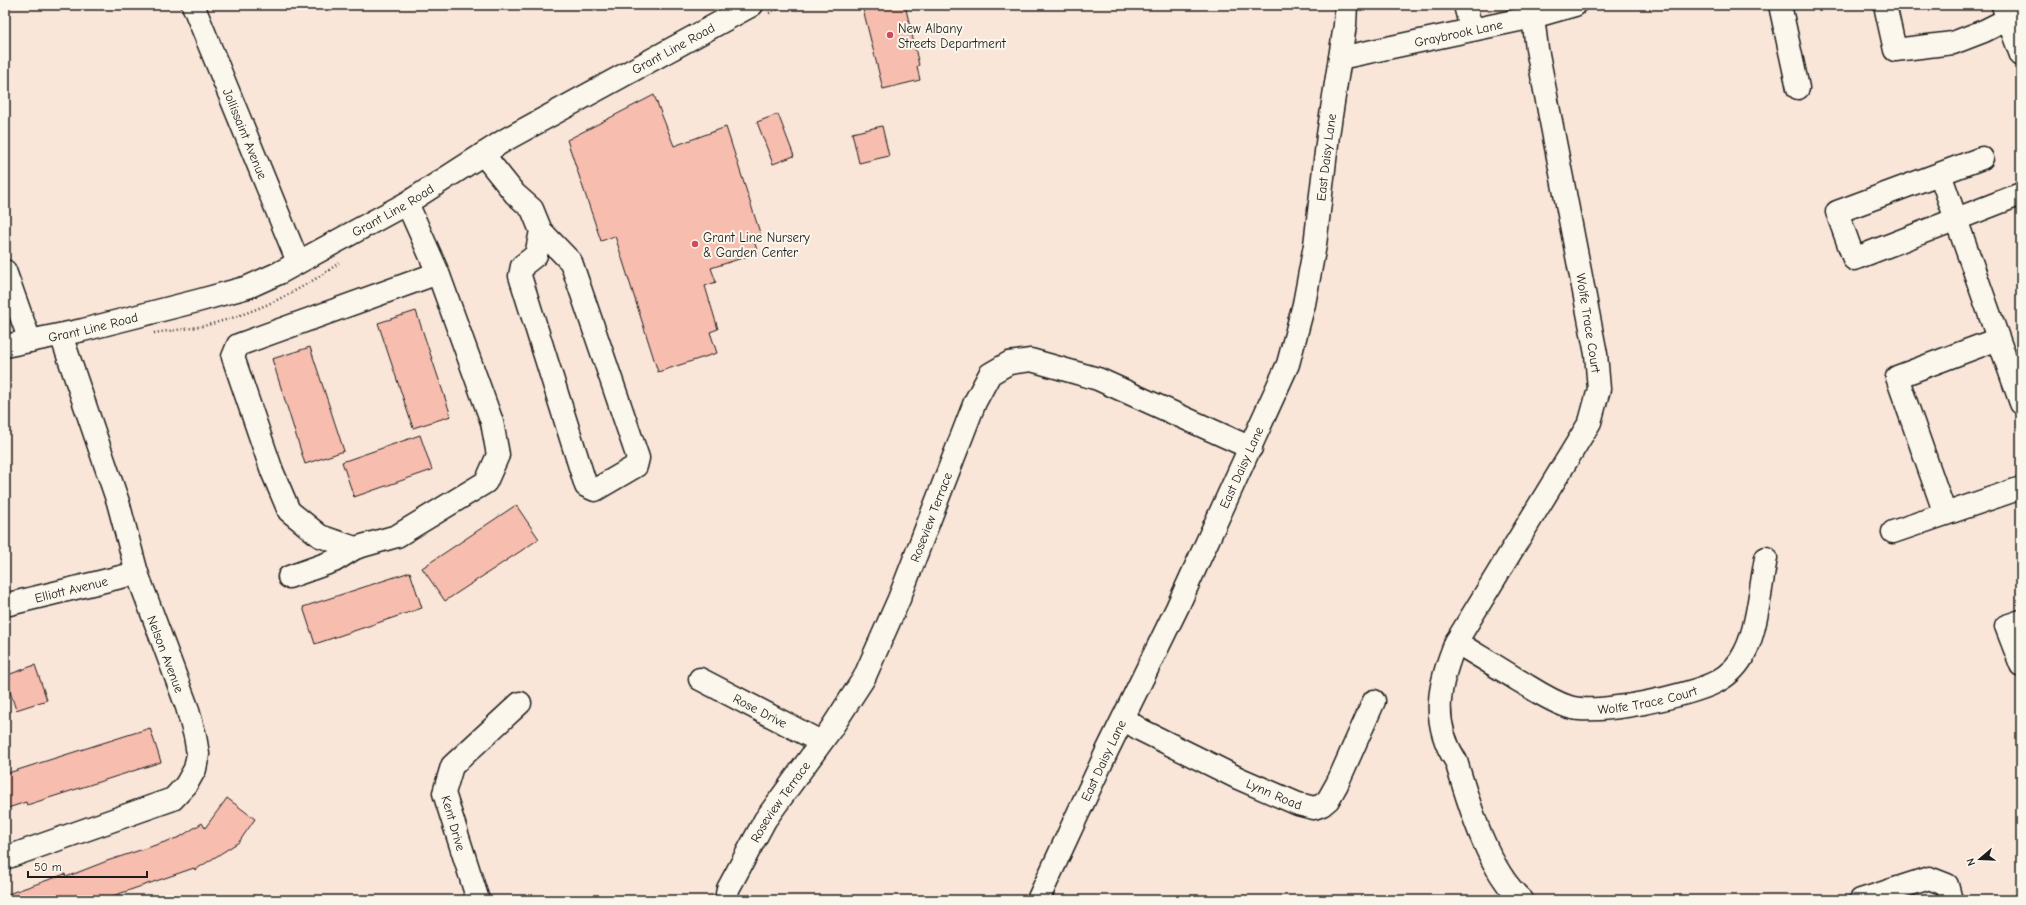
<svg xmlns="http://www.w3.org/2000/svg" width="2026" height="905" font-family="'Comic Neue',sans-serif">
  <rect width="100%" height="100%" fill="#fae6d9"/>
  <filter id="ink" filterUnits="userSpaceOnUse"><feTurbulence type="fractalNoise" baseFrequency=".025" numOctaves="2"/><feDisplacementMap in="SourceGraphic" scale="8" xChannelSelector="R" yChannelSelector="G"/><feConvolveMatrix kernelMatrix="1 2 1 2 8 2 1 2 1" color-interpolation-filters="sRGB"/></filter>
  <g filter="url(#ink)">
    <path fill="#f7bdae" stroke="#1c1c1c" d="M862,5h43l14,60 -2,1 3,14 -37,9z
      M654,95l20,51 52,-19 35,109 -8,2 5,15 -47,15 5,14 -11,4 13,43 -8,3 7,21 -59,19 -43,-136 -14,5 -34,-101z
      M778,114l16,42 -21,8 -16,-42z
      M882,126l7,30 -30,7 -7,-30z
      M416,311l35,105 -38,12 -35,-105z
      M310,347l34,104 -39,13 -33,-105z
      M420,435l12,35 -78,27 -12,-35z
      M516,505l23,34 -94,62 -23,-33z
      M410,572l12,36 -107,36 -12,-37z
      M35,665l12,35 -31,10 -11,-34z
      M150,728l11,34 -134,43 -1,-3 -21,7v-35z
      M227,798l28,21 -16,23 -44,28 -1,-2 -93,32h-96v-5l60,-21 1,3 41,-16 73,-24 22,-14 3,5z"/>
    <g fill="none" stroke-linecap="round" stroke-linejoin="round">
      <defs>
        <g id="minor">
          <path id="s1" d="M193,5l105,257"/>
          <path d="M1465,5l6,24"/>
          <path d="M1780,5l18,83"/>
          <path d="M1885,5l10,45 58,-7 31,-12 24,-12"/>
          <path d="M2003,6l18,49"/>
          <path id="s2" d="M1340,58l193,-41 42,-12"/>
          <path d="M483,154l32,40 17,15 9,22 30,31 67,196 -2,8 -41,24 -9,-4 -66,-210 2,-10 14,-11 5,-24"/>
          <path d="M1982,158l-145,54 17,47 167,-65"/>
          <path d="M1940,174l81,229"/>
          <path d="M407,203l31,70 54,149 6,33 -12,27 -89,54 -42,12 -35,-12 -31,-25 -17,-40 -39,-114 5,-12 200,-72"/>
          <path d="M5,271l25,70"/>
          <path d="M1945,514l-48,-137 101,-38"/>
          <path d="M1893,532l128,-44"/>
          <path d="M289,577l45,-16 21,-13"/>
          <path id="s3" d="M5,605l132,-32"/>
          <path d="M2021,621l-15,5 15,39"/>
          <path id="s4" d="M1456,642c21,13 42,25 62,38 17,10 32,21 51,27 28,9 120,-11 147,-25 13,-7 23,-17 29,-30 12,-22 16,-68 21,-94"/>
          <path id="s5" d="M700,679l121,63"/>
          <path id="s6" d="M1124,719l17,11 97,48 60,26 16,4 8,-3 6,-5 9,-16 37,-83"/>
          <path d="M5,858l168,-59 13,-14 9,-16 3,-15 -3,-18 -8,-29 -50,-134 -19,-71 -57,-167"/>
          <path d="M478,900l-34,-107 8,-27 68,-63"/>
          <path id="s7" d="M726,900l2,-11 37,-69 66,-91 33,-51 35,-79 76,-197 15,-28 19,-11 22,-3 67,19 153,69"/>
          <path id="s8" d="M1038,900l69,-149 70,-143 111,-244 16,-60 11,-59 13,-110 17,-110 1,-20"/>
          <path d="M1522,900c-34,-29 -53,-96 -66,-139 -26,-40 -17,-78 0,-119l134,-220 9,-33 -3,-35 -59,-305 -4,-32"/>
          <path d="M1861,900l68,-22 18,7 4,15"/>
        </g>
        <g id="major">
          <path id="s9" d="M5,346l78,-16 114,-29 51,-14 31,-14 128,-70 98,-63 247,-135"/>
        </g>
      </defs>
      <use href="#minor" stroke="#1c1c1c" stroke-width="25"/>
      <use href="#major" stroke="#1c1c1c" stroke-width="25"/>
      <path stroke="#1c1c1c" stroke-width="2.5" stroke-dasharray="1 3" stroke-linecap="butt" d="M769,13l19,-8
        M154,333c18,-3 39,-4 57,-9 47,-12 89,-33 128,-61"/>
      <use href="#minor" stroke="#fbf7ec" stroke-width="22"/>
      <use href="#major" stroke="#fbf7ec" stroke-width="22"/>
    </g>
  </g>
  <g fill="#d1495b" stroke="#fbf7ec" stroke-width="1.5">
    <circle cx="890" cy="35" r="4"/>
    <circle cx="695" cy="244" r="4"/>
  </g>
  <g text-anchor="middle" stroke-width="4" stroke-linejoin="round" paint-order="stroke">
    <g font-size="13" fill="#1c1c1c" stroke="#fbf7ec" text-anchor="start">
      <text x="898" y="33">New Albany<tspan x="898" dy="15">Streets Department</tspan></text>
      <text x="703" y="242">Grant Line Nursery<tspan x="703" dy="15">&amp; Garden Center</tspan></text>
    </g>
    <g font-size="13" fill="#1c1c1c" stroke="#fbf7ec">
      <text dy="5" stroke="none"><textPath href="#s2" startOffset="121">Graybrook Lane</textPath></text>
      <text dy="5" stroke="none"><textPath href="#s9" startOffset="738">Grant Line Road</textPath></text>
      <text dy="5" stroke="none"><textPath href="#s1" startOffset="139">Jollissaint Avenue</textPath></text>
      <text dy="5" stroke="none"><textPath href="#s8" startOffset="802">East Daisy Lane</textPath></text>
      <text dy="5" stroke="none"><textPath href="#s9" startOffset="414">Grant Line Road</textPath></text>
      <text transform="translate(1589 323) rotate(81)" y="5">Wolfe Trace Court</text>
      <text dy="5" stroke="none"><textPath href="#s9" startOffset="90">Grant Line Road</textPath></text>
      <text dy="5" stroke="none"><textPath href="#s8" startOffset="478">East Daisy Lane</textPath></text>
      <text dy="5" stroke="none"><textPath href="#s7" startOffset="437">Roseview Terrace</textPath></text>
      <text dy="5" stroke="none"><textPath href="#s3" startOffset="68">Elliott Avenue</textPath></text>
      <text transform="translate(166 654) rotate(69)" y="5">Nelson Avenue</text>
      <text dy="5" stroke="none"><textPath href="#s4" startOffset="210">Wolfe Trace Court</textPath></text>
      <text dy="5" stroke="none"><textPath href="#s5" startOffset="68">Rose Drive</textPath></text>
      <text dy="5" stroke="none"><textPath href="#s8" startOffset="154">East Daisy Lane</textPath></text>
      <text dy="5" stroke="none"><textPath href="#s6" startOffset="168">Lynn Road</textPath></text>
      <text dy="5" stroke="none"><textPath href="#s7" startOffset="113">Roseview Terrace</textPath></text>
      <text transform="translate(454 823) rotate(74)" y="5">Kent Drive</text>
    </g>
  </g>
  <rect width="2026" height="905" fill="none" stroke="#fbf7ec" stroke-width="20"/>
  <rect x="10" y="10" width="2006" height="885" fill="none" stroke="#1c1c1c" stroke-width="1.5" filter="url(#ink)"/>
  <g transform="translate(1980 859) rotate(251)" stroke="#fbf7ec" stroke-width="3" paint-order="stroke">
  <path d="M0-3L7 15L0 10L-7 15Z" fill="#1c1c1c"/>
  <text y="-6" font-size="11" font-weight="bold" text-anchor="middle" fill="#1c1c1c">N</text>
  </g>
  <path d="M28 871v6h119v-6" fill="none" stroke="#1c1c1c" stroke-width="2"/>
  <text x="34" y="871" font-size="12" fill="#1c1c1c" stroke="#fbf7ec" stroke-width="3" paint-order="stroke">50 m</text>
</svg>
